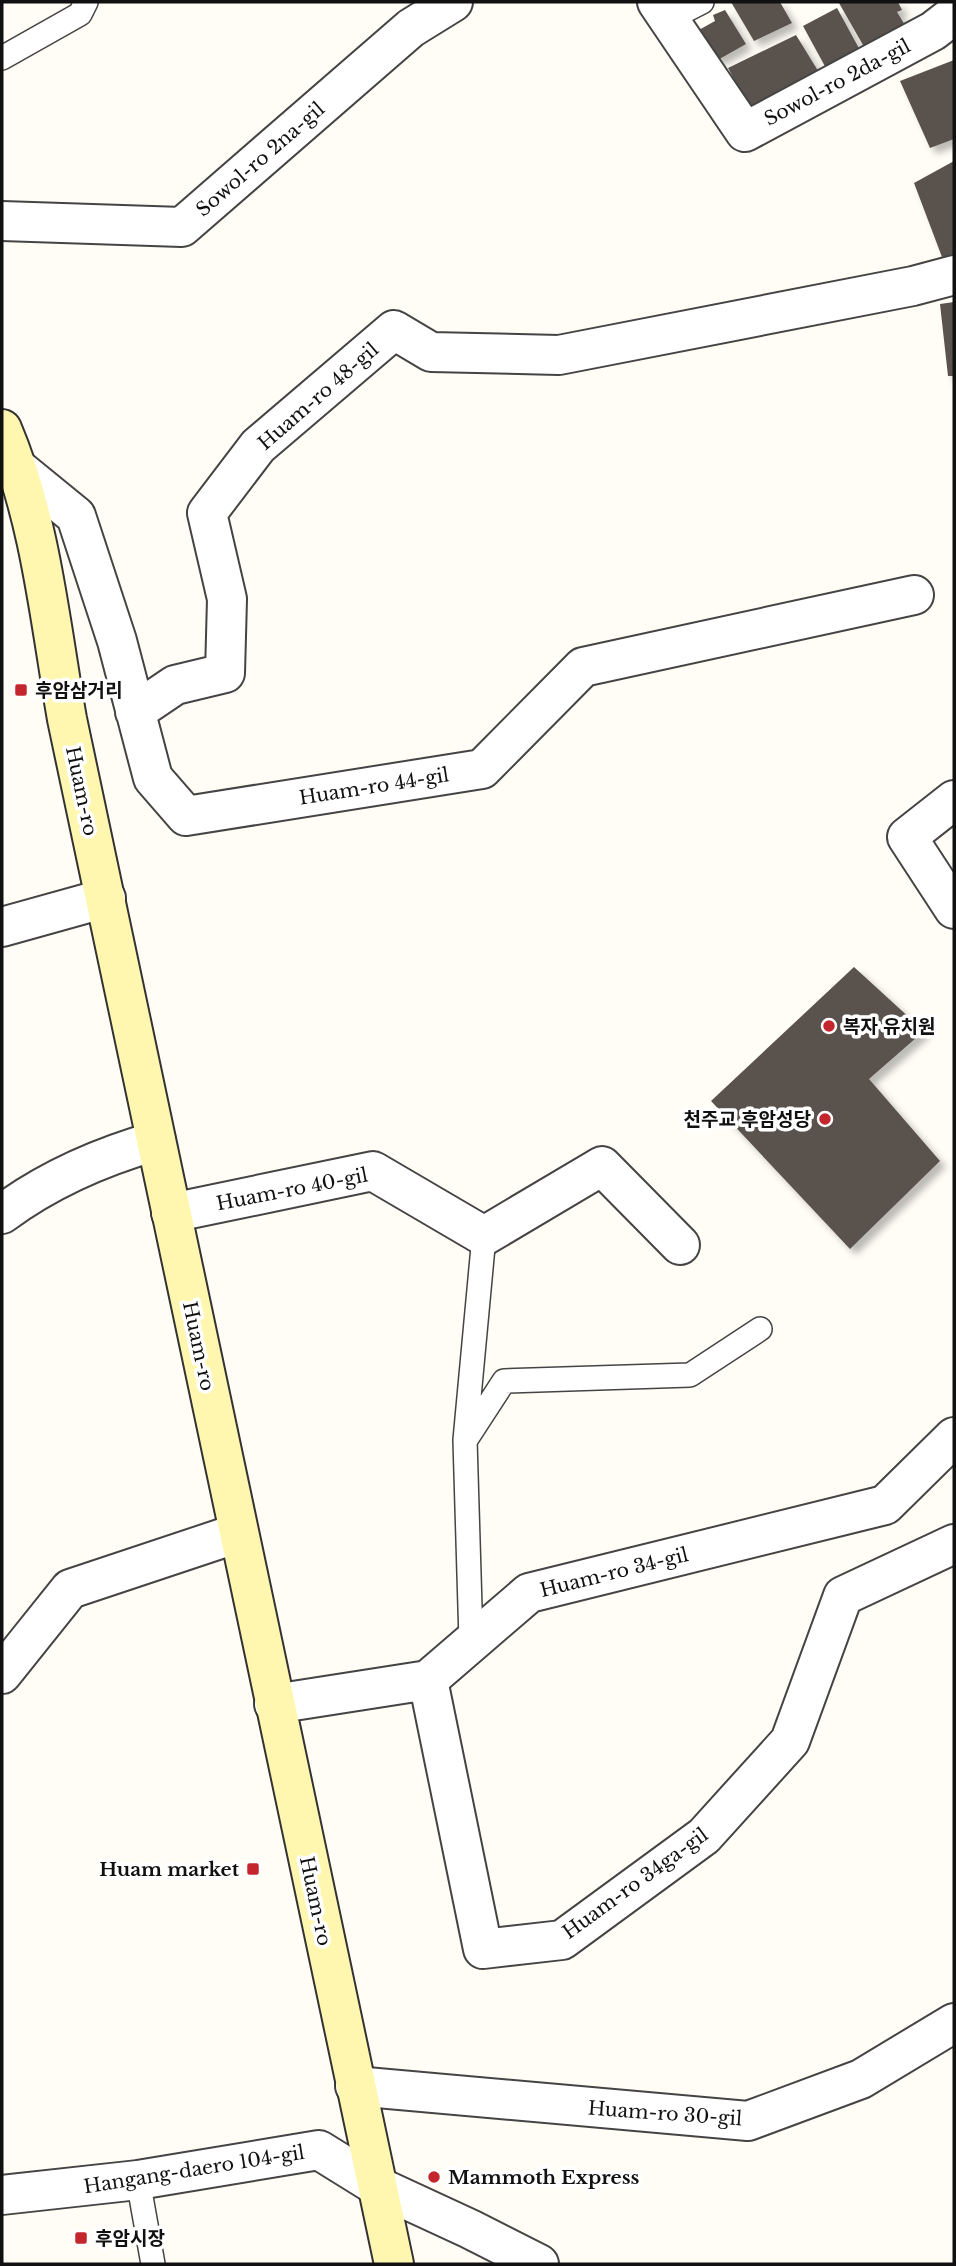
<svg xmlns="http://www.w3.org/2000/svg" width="956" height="2266" font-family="'Libre Baskerville','Noto Sans KR',serif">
  <defs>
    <filter id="shadow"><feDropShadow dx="6" dy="6" stdDeviation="3.5" flood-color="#0004"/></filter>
  </defs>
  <rect width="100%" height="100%" fill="#fffdf5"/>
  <path fill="#5a524d" filter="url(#shadow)" d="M731,2h49l12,21 -38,18z
    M842,2h56l4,8 -5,2 11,18 -41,22 -28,-49z
    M837,8l24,44 -34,18 -24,-44z
    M725,10l21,34 -30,17 -19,-30 18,-10 -2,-6z
    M796,35l24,39 -70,35 -22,-41z
    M954,60v79l-24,9 -30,-67z
    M954,161v93l-12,3 -28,-74z
    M954,302v74h-6l-8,-72z
    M854,967l70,64 -55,48 71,82 -90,88 -139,-148z"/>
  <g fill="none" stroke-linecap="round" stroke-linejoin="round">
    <defs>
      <path id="service" d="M669,19l33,-17
        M2,58l78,-44 6,-12
        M467,1438l37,-57 186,-6 70,-46
        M471,1641l-6,-201 19,-204
        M138,2180l15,84"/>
      <path id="minor" d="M657,2l88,130 188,-101 21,-16
        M2,221l180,6 229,-199 42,-26
        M16,467l60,49 41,125 36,137 33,38 296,-47 101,-102 331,-72
        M135,712l40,-27 50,-12 2,-74 -20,-86 51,-67 136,-116 37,22 128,3 354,-69 41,-11
        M954,800l-47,37 47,72
        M2,927l104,-29
        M171,1213l202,-42 111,65 118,-70 78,79
        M2,1214c47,-35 98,-57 154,-73
        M2,1674l68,-85 168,-56
        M428,1680l55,269 79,-9 142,-104 86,-95 53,-145 111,-52
        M274,1704l154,-24 101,-87 356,-88 69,-68
        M355,2086l393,35 113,-42 93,-56
        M2,2195l136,-15 181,-30 58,36 93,43 69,35"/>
      <path id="secondary" d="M2,429c39,92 48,193 65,290l327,1545"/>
    </defs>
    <use href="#service" stroke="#444" stroke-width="26"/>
    <use href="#minor" stroke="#444" stroke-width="42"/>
    <use href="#secondary" stroke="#333" stroke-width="42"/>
    <use href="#service" stroke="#fff" stroke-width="23"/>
    <use href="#minor" stroke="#fff" stroke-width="38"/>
    <use href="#secondary" stroke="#fff6b0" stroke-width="38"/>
  </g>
  <g fill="#c4262e" stroke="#fff" stroke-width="2.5">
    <rect x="14" y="683" width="14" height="14" rx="3.5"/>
    <circle cx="829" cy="1026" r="7"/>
    <circle cx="825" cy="1119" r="7"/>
    <rect x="246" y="1862" width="14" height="14" rx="3.5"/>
    <circle cx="434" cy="2177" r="7"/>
    <rect x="74" y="2231" width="14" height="14" rx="3.5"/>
  </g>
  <g text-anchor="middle" stroke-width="7" stroke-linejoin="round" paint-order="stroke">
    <g font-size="19" fill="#111" stroke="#fff">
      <text transform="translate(837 82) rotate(-28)" y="7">Sowol-ro 2da-gil</text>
      <text transform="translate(260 159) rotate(-41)" y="7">Sowol-ro 2na-gil</text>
      <text transform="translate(318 396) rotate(-41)" y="7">Huam-ro 48-gil</text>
      <text transform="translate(374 786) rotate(-9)" y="7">Huam-ro 44-gil</text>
      <text transform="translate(82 791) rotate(78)" y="7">Huam-ro</text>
      <text transform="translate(292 1189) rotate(-11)" y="7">Huam-ro 40-gil</text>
      <text transform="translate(199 1346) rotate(78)" y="7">Huam-ro</text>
      <text transform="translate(614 1572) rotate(-14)" y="7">Huam-ro 34-gil</text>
      <text transform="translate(635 1883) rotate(-36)" y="7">Huam-ro 34ga-gil</text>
      <text transform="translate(316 1901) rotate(78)" y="7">Huam-ro</text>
      <text transform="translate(665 2113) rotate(4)" y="7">Huam-ro 30-gil</text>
      <text transform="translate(194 2169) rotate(-9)" y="7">Hangang-daero 104-gil</text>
    </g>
    <g font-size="19" font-weight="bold" fill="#111" stroke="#fff" text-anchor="start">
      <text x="35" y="697">후암삼거리</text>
      <text x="843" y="1033">복자 유치원</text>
      <text x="811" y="1126" text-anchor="end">천주교 후암성당</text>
      <text x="239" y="1876" text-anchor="end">Huam market</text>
      <text x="448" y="2184">Mammoth Express</text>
      <text x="95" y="2245">후암시장</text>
    </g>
  </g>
  <rect width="956" height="2266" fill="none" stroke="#111111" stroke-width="7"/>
</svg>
